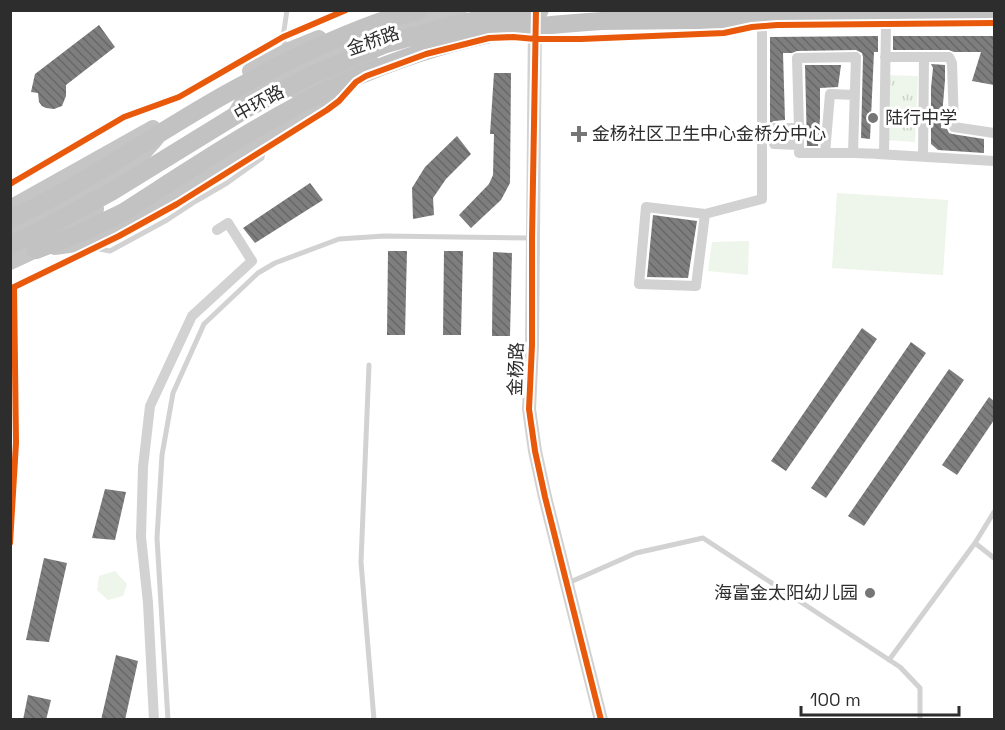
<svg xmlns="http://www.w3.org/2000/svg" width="1005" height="730" font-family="'Space Grotesk','Noto Sans SC',sans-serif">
  <defs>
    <pattern id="grass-tufts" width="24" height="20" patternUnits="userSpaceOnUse" patternTransform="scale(1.5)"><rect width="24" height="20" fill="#eef5ea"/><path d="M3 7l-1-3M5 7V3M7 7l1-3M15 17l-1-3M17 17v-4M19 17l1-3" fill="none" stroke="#ccd2c9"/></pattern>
    <pattern id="building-back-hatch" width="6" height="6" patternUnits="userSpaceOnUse" patternTransform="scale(1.5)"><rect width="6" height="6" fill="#7e7e7e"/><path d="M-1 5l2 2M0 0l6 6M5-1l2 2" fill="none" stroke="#686868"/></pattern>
  </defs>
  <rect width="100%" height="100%" fill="#fff"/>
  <path fill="url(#grass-tufts)" d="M889,75l29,1 -3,66 -29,-2z"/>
  <path fill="#eef5ea" d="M837,193l111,7 -5,75 -111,-7z
    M749,241l-1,34 -40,-4 4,-29z
    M115,571l12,13 -4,12 -15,4 -11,-10 2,-14z"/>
  <path fill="url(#building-back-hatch)" d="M99,25l16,22 -49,38v11l-4,10 -8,3 -8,-1 -4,-2 -3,-4 -1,-9 -7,-1 4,-18z
    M878,36v16h-4l-4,87 -9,-1 2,-81 -1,-4 -6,-3 -59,1 -5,2h-9l2,67 -11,1 -4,2v-86z
    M893,36h101v49l-22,-4 9,-29h-27l-5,-2h-56z
    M931,64l14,1v15l-4,48 6,1 2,4 3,1 32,5v14l-46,-3 -7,-6v-56l2,-20z
    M805,65h36l-3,22 -18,1v30l-2,28h-11z
    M494,73h17l-1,110 -9,17 -30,28 -12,-13 30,-31 4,-9 1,-41h-4z
    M457,136l14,18 -25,25 -13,19 1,17 -21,4 -1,-31 13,-21z
    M310,183l13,17 -68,43 -12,-15z
    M653,215l44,6 -9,57 -41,-1z
    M388,251h19l-2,84h-18z
    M444,251h19l-2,84h-18z
    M493,252l19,1 -2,83h-18z
    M862,328l15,11 -91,132 -15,-10z
    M911,342l15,11 -100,145 -15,-10z
    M949,369l15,11 -100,146 -16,-10z
    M989,397l5,4v19l-37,55 -15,-10z
    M105,489l21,3 -11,48 -23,-2z
    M44,558l23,5 -18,79 -23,-2z
    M116,655l22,6 -13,59h-24z
    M28,695l23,5 -5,20h-23z"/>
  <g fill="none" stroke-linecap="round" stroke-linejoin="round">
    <path stroke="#d2d2d2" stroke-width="5" d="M286,49l-3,-12 4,-27
      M87,245l8,3 15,3 57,-31 29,-19 31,-18 35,-25 2,-14
      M369,365l-8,197 13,158
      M975,543l19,15
      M568,583l68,-30 67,-15 197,129 20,21v32
      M889,660l86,-117 19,-31
      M168,720l-11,-182 5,-83 11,-62 31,-69 54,-51 17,-10 64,-24 45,-3 148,2"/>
    <path stroke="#d2d2d2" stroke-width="10" d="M885,57h64l3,6 2,64 40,6
      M799,128v25h59
      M799,145l-25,-1 1,-16h24l-2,-70 59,-1 -3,96 31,1 2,-130
      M825,153l5,-59 25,1
      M877,154l117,7
      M923,156l1,-99
      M705,214l-59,-7 -7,77 57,2 9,-72 57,-15v-173
      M154,720l-6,-117 -7,-66 2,-70 7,-61 42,-90 60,-55 -24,-38 -11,7"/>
    <path stroke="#d2d2d2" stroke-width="14" d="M535,19l-3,326 -3,64 6,42 10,46 56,223"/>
    <path stroke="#c5c5c5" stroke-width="16" d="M535,20l6,-10
      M335,52l48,-20 76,-22
      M250,71l37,-20 32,-13
      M297,91l74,-29
      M234,116l8,-13 8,-8 46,-25 39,-18 -20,21
      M10,208l143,-80
      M10,232l72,-36 45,-27 12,-11 17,-19
      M55,247l28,-4 45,-20 179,-109c11,-8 19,-15 26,-27
      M10,262l26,-12 36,-26 24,-15"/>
    <path stroke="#c2c2c2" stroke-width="18" d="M36,250l44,-17 42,-20"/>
    <path stroke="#c2c2c2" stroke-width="18" d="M122,213c72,-46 143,-94 220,-130 54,-24 115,-44 174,-54 28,-4 57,-6 86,-8l392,-4
      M10,219c79,-36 149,-89 225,-130 45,-25 92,-48 141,-66 14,-5 29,-8 43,-13
      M10,245l29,-14 72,-39 135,-83 68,-35 72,-30 75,-21 68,-13"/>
    <defs>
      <path id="cycleway" d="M536,10l-4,228v107l-3,64 6,42 10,46 56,223
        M10,184l114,-67 55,-20 104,-60 63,-27
        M10,289l109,-53 58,-32 150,-94 12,-9 17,-19 10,-6 60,-22 63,-16 24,-1 22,2h46l143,-6 28,-6 25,-2 217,-2
        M10,543l6,-100 -2,-156"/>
    </defs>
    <use href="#cycleway" stroke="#fff" stroke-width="10"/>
    <use href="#cycleway" stroke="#e8590c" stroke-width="6"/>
  </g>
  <g fill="#767676" stroke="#fff" stroke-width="2">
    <circle cx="873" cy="118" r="6"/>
    <path d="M576 125h6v6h6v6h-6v6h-6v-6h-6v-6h6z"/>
    <circle cx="870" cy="593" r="6"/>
  </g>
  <g text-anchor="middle" stroke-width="6" stroke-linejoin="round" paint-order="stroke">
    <g font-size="18" fill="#2d2d2d" stroke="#fff">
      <text transform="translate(373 41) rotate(-19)" y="6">金桥路</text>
      <text transform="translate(259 103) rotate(-29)" y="6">中环路</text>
      <text transform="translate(516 369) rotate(-88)" y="6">金杨路</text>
    </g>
    <g font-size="18" fill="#2d2d2d" stroke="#fff" text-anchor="start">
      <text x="885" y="124">陆行中学</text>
      <text x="592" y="140">金杨社区卫生中心金桥分中心</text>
      <text x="858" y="599" text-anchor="end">海富金太阳幼儿园</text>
    </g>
  </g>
  <rect width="1005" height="730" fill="none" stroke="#2d2d2d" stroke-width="24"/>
  <path d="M801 706v9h158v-9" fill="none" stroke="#2d2d2d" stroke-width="3"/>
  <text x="810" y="706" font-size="18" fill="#2d2d2d" stroke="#ffffff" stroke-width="4.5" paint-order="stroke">100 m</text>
</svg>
